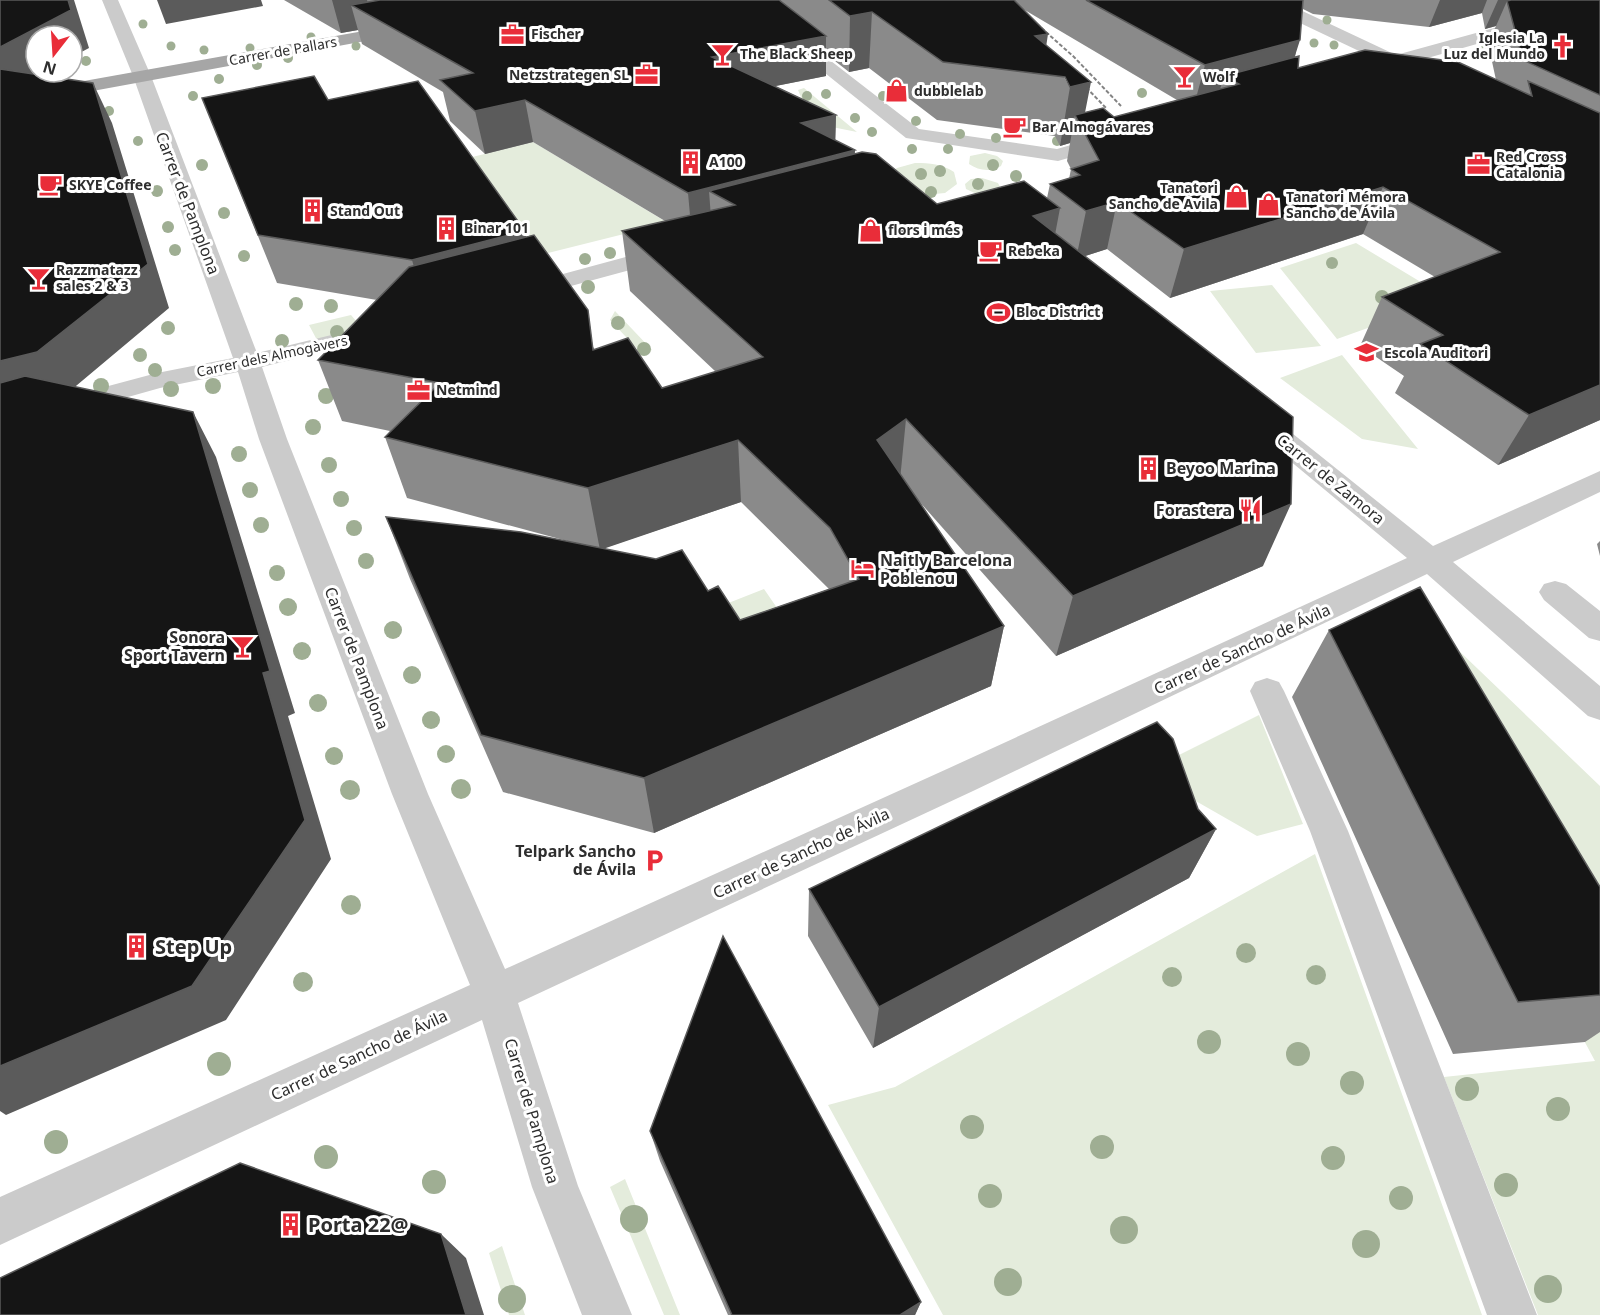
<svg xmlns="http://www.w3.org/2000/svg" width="1600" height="1315" font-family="'Noto Sans',sans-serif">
  <rect width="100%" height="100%" fill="#fff"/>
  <path fill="#e4ecdc" d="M804,88l53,44 -45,-9 -14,-33z
    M533,142l135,81 -140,35 -64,-99z
    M985,153l12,3 6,5 -2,5c-10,6 -22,5 -32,-2l1,-8z
    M915,163c15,0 27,1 39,9l3,12 -12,9 -21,2 -32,-23 5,-4z
    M982,178l16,5 3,6 -22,6 -13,-6 -1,-5 6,-5z
    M1356,243l93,56 -112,40 -57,-71z
    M1272,285l49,61 -65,7 -46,-62z
    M615,311l37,39 -10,4 -32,-34z
    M351,315l11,13 -45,12 -8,-15z
    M1342,355l76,94 -56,-10 -82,-61z
    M764,589l40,58 -101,-34z
    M1455,647l145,139v529h-62l-94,-238 151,-16 -218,-406z
    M1259,715l44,109 -46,12 -112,-64z
    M1315,854l167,461h-539l-115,-210 67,-18z
    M625,1179l55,136h-16l-54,-128z
    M502,1246l23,69h-16l-20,-62z"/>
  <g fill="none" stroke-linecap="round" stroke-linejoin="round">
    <path fill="#cbcbcb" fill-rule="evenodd" d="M102,0h16l33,76 106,277 120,-29 9,2 3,5 -3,5 -124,31 25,72 141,355 77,175 442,-200 460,-211 -159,-132 -4,-6 4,-6 10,-2 10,2 165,132 167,-75v21l-147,70 147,124v34l-12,-4 -161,-142 -454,217 -455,212 60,183 54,129h-50l-50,-128 -50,-167 -482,225v-48l470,-212 -78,-191 -133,-355 -21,-67 -78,16 -160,45v-18l157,-42 76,-15 -100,-282z
      M734,0h18l167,129 138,20 56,-16 7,2 3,4 -3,4 -62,18 -152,-23z
      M1258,0h21l117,55 200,-55h4v9l-190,54 1,2 -3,4c-7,2 -9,-1 -15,-1 -11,-1 -20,8 -31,5l-3,-4 3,-4 16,-5 -118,-56z
      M670,245l8,2 3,5 -3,5 -155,42 -8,-2 -4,-5 4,-5z
      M1555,581l11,3 34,27v30l-11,-3 -45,-38 -5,-8 5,-8z
      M1267,678l12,4 5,9 64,140 189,484h-50l-177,-484 -60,-140 5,-9z"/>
    <path fill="#a6a6a6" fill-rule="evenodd" d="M403,24l6,1 3,4 -3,4 -409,75v-12z"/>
    <path stroke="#838383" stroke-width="2" stroke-dasharray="4 2" stroke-linecap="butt" d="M1010,0l64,57 47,49
      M1078,79l29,30"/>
  </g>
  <g fill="#9fae93">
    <circle cx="1327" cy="20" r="4.5"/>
    <circle cx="143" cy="24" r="4.5"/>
    <circle cx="311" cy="37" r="4.5"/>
    <circle cx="1314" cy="43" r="4.5"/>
    <circle cx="1334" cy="45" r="4.5"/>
    <circle cx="171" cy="46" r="4.5"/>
    <circle cx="356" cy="46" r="4.5"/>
    <circle cx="250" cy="48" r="4.5"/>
    <circle cx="1484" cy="49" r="4.5"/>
    <circle cx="204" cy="50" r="4.5"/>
    <circle cx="288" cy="58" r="5"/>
    <circle cx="86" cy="61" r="5"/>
    <circle cx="257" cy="65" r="5"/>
    <circle cx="219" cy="79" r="5"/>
    <circle cx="1142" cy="93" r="5"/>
    <circle cx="826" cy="94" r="5"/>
    <circle cx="193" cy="96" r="5"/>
    <circle cx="807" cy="96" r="5"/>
    <circle cx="883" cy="96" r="5"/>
    <circle cx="109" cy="111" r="5"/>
    <circle cx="855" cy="118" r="5"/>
    <circle cx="916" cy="121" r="5"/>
    <circle cx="872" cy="132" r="5"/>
    <circle cx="960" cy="134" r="5"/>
    <circle cx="996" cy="138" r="5"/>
    <circle cx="138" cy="141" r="5"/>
    <circle cx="1057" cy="141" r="5"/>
    <circle cx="912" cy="149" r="5"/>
    <circle cx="948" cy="149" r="5"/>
    <circle cx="202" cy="165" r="6"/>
    <circle cx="993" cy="165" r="6"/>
    <circle cx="940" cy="171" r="6"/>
    <circle cx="921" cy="174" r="6"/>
    <circle cx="1016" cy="176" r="6"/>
    <circle cx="978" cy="184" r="6"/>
    <circle cx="157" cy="191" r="6"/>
    <circle cx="931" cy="192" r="6"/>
    <circle cx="224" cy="213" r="6"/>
    <circle cx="168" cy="227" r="6"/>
    <circle cx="175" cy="250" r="6"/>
    <circle cx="610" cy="253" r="6"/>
    <circle cx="244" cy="256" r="6"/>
    <circle cx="585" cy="259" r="6"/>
    <circle cx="1332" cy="263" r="6"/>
    <circle cx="588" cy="287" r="7"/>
    <circle cx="1382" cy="297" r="7"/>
    <circle cx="296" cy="304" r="7"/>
    <circle cx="331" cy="306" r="7"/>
    <circle cx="618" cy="323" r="7"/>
    <circle cx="168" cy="328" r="7"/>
    <circle cx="337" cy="332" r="7"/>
    <circle cx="282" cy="341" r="7"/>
    <circle cx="644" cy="349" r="7"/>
    <circle cx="140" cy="355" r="7"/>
    <circle cx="155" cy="370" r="7"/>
    <circle cx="101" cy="386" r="8"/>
    <circle cx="213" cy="386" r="8"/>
    <circle cx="171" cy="389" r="8"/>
    <circle cx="326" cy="396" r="8"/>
    <circle cx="313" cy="427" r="8"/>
    <circle cx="239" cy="454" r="8"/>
    <circle cx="329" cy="465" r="8"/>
    <circle cx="250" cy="490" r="8"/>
    <circle cx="341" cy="499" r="8"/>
    <circle cx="261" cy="525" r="8"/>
    <circle cx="354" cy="528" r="8"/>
    <circle cx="366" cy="561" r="8"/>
    <circle cx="277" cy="573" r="8"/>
    <circle cx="288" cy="607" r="9"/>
    <circle cx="393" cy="630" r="9"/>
    <circle cx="302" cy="651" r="9"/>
    <circle cx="412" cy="675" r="9"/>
    <circle cx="318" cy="703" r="9"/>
    <circle cx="431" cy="720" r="9"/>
    <circle cx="446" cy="754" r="9"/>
    <circle cx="334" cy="756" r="9"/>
    <circle cx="461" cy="789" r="10"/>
    <circle cx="350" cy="790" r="10"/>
    <circle cx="351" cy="905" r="10"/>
    <circle cx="1246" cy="953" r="10"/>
    <circle cx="1316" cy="975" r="10"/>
    <circle cx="1172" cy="977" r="10"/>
    <circle cx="303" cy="982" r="10"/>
    <circle cx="1209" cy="1042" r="12"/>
    <circle cx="1298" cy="1054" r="12"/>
    <circle cx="219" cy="1064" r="12"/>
    <circle cx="1352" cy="1083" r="12"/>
    <circle cx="1467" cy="1089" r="12"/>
    <circle cx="1558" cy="1109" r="12"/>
    <circle cx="972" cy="1127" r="12"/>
    <circle cx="56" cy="1142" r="12"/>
    <circle cx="1102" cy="1147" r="12"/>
    <circle cx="326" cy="1157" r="12"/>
    <circle cx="1333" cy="1158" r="12"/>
    <circle cx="434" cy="1182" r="12"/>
    <circle cx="1506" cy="1185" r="12"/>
    <circle cx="990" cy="1196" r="12"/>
    <circle cx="1401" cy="1198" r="12"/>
    <circle cx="634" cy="1219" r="14"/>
    <circle cx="1124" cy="1230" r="14"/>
    <circle cx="1366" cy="1244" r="14"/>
    <circle cx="1008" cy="1282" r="14"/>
    <circle cx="1548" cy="1289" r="14"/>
    <circle cx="512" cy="1299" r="14"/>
  </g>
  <path fill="#8a8a8a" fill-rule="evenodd" d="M284,0h1316v420l-102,45 -103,-72 9,-17 -44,-30 22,-49 53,-20 -72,-43 -193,64 -63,-49 -22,7 178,310 -207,90 -138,-156 86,126 -13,60 -337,147 -151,-41 -93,-213 -24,-62 185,25 -164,-44 -22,-61 5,-6 -48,-10 -24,-61 59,-60 -100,-17 -75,-185 126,2 198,137 69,113 67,38 54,-16 -86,-81 -8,-60 43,-10 -132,-79 -48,12 -35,-33 -7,-29 -81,-48 -4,-14 -17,3zM1023,9l154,91 -63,17 -29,-4 -39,-67zM1303,9l10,5 116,13 53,-14 3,16 11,-3 -8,17 8,37 -198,-12 -3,-11zM826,54l23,18 20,-4 68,52 118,16 5,10 10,-3 -3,18 4,8 -2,10 -19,5 -3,14 -110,6 -83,-50 1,-4 -20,-10 1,-25 -61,-29 51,-10zM741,502l88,87 -89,31 -32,-29 -104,-43z
    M1600,541v15l-3,-12z
    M1329,630l271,257v145l-15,10 -132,12 -161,-357z
    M1198,809l18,20 -27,49 -316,170 -65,-112 1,-47z
    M650,1131l271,171 -6,13h-187l-68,-154z"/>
  <path fill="#5b5b5b" d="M68,0h6l15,48 -17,9v-21h-36v36h9l-36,20 -9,2v-47z
    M157,0h104l2,6 -97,18z
    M332,0h35l5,17 -21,-12 7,25 -17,3z
    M1440,0h47l-5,13 -53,14z
    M1498,0h97l-88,1 -11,25 -11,3z
    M872,12l-3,56 -20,4 1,-56z
    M1048,34l-6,40 -7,-38z
    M826,36v40l-111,22 -3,-41z
    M1300,40l-14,44 -62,-8 -8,27 -23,6 12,-44z
    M1091,82l-9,46 -7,-13 -5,28 -10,3 10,-59z
    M93,83l19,40 57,185 -105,88 -64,17v-52z
    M525,100l8,42 -48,12 -10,-43z
    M836,115l-1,40 20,-5 -2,43 -118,12 -26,-14 3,40 -20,6 -4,-44 113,-70z
    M1383,187l-20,47 -193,64 14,-49z
    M1117,202l-10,47 -31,10 10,-48z
    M1060,208l-11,59 -16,-51z
    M525,231l10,48 -109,29 -14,-48z
    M1600,385v35l-102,45 31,-50z
    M193,412l23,45 79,256 -7,3 43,143 -105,161 -220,95 -6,-4v-45l263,-393z
    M906,419l-6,61 -23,-40z
    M738,440l3,62 -141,48 -12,-62z
    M1291,504l-28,62 -207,90 17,-60z
    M1004,626l-13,60 -337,147 -10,-55z
    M1216,829l-27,49 -316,170 6,-41z
    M441,1234l25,24 18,57h-18z
    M921,1302l-6,13h-15z"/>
  <path fill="#151515" stroke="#5b5b5b" stroke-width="1.5" d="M0,0h68l3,10 -71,37z
    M380,0h399l47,36 -114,21 124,58 -35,8 54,27 -167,43 -163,-93 -50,11 -35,-31 33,-7 -122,-68z
    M829,0h185l34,34 -13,2 56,46 -21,5 -5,-10 -122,-15 -71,-50 -22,4z
    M1086,0h217l-3,40 -95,25z
    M1511,0h89v95l-77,-35 -16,-59z
    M1365,50l93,12 74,34 -4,-15 72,32v272l-71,30 -109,-71 23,-9 -61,-38 118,-45 -117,-65 -199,62 -67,-47 -31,9 -36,-27 30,-9 -9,-6 28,-9 -24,-45 28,-7 11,9 125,-33 -15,-8 75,-20 -1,12z
    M0,69l93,14 55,181 -111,88 -37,9z
    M314,76l14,24 90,-19 107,150 -113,29 -154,-25 -56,-137z
    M862,152l14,2 61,50 87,-23 36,27 -27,8 260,201 -2,87 -218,92 -167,-177 -29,21 127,186 -360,152 -163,-43 -95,-218 135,15 135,27 26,-9 26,41 10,-5 22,34 119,-41 -29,-51 -92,-88 -150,48 -203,-51 55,-54 -122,-23 91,-93 125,-32 54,75 5,40 35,-12 34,50 101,-31 -141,-126 113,-26 -26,-14z
    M25,376l168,36 77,259 -7,2 42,147 -113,166 -192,80v-683z
    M1420,587l180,300v108l-82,7 -189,-372z
    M1157,722l16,17 25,70 18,20 -337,178 -70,-118z
    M723,936l198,366 -21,13h-168l-82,-184z
    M240,1163l201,71 25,81h-466v-37z"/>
  <defs>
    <symbol id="office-bare" viewBox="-9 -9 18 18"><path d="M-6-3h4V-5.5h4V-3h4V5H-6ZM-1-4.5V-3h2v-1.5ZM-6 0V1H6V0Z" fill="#e92d39" stroke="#fff" stroke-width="2.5" paint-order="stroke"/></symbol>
    <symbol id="church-bare" viewBox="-9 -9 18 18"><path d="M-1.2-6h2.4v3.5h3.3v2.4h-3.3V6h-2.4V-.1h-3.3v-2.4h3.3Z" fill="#e92d39" stroke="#fff" stroke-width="2.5" paint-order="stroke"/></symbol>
    <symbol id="bar-bare" viewBox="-9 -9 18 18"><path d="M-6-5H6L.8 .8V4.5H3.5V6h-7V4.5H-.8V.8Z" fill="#e92d39" stroke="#fff" stroke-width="2.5" paint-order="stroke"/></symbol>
    <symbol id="shop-bare" viewBox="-9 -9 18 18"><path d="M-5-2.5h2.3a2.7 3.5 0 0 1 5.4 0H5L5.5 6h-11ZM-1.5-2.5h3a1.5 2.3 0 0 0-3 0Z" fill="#e92d39" stroke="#fff" stroke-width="2.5" paint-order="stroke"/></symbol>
    <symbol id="cafe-bare" viewBox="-9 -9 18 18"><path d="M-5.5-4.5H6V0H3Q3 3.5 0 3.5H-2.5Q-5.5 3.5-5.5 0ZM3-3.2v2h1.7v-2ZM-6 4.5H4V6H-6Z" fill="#e92d39" stroke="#fff" stroke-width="2.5" paint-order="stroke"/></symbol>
    <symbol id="building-bare" viewBox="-9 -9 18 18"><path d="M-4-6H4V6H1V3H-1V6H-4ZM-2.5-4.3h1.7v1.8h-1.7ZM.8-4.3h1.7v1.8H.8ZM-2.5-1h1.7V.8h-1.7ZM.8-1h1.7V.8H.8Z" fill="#e92d39" stroke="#fff" stroke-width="2.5" paint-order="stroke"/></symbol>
    <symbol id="stadium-bare" viewBox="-9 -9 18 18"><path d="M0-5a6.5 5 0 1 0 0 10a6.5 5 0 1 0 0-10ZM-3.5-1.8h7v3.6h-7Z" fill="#e92d39" stroke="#fff" stroke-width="2.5" paint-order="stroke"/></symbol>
    <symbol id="school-bare" viewBox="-9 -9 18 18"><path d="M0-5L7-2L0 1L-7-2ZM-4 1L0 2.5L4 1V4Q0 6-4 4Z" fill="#e92d39" stroke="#fff" stroke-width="2.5" paint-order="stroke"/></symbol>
    <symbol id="restaurant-bare" viewBox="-9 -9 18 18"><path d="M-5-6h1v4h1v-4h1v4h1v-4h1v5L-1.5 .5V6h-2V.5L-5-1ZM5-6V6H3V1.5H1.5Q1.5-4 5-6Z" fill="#e92d39" stroke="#fff" stroke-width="2.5" paint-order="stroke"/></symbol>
    <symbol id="hotel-bare" viewBox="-9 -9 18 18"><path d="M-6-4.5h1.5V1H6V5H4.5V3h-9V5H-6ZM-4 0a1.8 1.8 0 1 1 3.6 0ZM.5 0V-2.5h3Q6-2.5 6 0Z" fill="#e92d39" stroke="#fff" stroke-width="2.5" paint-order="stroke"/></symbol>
    <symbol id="parking-bare" viewBox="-9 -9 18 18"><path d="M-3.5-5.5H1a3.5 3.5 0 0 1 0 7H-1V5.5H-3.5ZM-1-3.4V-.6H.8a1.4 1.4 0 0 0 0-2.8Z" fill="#e92d39" stroke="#fff" stroke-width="2.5" paint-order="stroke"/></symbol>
  </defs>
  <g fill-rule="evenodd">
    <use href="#office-bare" x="496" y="18" width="33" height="33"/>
    <use href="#church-bare" x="1546" y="30" width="33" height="33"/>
    <use href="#bar-bare" x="706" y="38" width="33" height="33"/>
    <use href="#office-bare" x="630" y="58" width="33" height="33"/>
    <use href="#bar-bare" x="1168" y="60" width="33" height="33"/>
    <use href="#shop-bare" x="880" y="74" width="33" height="33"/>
    <use href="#cafe-bare" x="998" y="110" width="33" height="33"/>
    <use href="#building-bare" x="674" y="146" width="33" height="33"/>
    <use href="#office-bare" x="1462" y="148" width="33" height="33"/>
    <use href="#cafe-bare" x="34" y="168" width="33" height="33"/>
    <use href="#shop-bare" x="1220" y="180" width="33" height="33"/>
    <use href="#shop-bare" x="1252" y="188" width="33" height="33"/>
    <use href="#building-bare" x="296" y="194" width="33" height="33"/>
    <use href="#building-bare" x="430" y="212" width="33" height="33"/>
    <use href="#shop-bare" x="854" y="214" width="33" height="33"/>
    <use href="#cafe-bare" x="974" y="234" width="33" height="33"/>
    <use href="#bar-bare" x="22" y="262" width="33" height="33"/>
    <use href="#stadium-bare" x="982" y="296" width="33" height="33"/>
    <use href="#school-bare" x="1350" y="336" width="33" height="33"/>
    <use href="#office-bare" x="402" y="374" width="33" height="33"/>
    <use href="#building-bare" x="1132" y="452" width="33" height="33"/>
    <use href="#restaurant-bare" x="1234" y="494" width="33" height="33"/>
    <use href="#hotel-bare" x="846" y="552" width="33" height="33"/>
    <use href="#bar-bare" x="226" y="630" width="33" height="33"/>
    <use href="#parking-bare" x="638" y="844" width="33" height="33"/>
    <use href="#building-bare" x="120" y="930" width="33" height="33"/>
    <use href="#building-bare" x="274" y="1208" width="33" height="33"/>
  </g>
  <g text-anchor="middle" stroke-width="6" stroke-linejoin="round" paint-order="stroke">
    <g font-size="14" font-weight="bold" fill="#2e2e2e" stroke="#fff" text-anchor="start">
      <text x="531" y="39">Fischer</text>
      <text x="1545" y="43" text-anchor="end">Iglesia La<tspan x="1545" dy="16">Luz del Mundo</tspan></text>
      <text x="740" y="59">The Black Sheep</text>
      <text x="629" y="80" text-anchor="end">Netzstrategen SL</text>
      <text x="1203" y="82">Wolf</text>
      <text x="914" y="96">dubblelab</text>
      <text x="1032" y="132">Bar Almogávares</text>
      <text x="1496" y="162">Red Cross<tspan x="1496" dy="16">Catalonia</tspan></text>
      <text x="709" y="167">A100</text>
      <text x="69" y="190">SKYE Coffee</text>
      <text x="1218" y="193" text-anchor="end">Tanatori<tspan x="1218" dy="16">Sancho de Avila</tspan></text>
      <text x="1286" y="202">Tanatori Mémora<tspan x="1286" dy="16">Sancho de Ávila</tspan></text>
      <text x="330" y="216">Stand Out</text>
      <text x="464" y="233">Binar 101</text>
      <text x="888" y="235">flors i més</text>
      <text x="1008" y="256">Rebeka</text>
      <text x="56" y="275">Razzmatazz<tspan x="56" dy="16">sales 2 &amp; 3</tspan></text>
      <text x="1016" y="317">Bloc District</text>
      <text x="1384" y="358">Escola Auditori</text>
      <text x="436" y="395">Netmind</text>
    </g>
    <g font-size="14" fill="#2e2e2e" stroke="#fff">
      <text transform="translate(283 51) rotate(-10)" y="5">Carrer de Pallars</text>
      <text transform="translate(272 356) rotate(-12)" y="5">Carrer dels Almogàvers</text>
    </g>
    <g font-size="16" fill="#2e2e2e" stroke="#fff">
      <text transform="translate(188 203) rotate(69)" y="6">Carrer de Pamplona</text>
      <text transform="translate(1331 479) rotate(39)" y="6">Carrer de Zamora</text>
      <text transform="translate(1242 649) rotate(-25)" y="6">Carrer de Sancho de Ávila</text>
      <text transform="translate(357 658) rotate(69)" y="6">Carrer de Pamplona</text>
      <text transform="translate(801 853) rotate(-25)" y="6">Carrer de Sancho de Ávila</text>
      <text transform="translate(359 1055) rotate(-25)" y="6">Carrer de Sancho de Ávila</text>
      <text transform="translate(532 1111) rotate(73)" y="6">Carrer de Pamplona</text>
    </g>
    <g font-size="16" font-weight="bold" fill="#2e2e2e" stroke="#fff" text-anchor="end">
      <text x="1166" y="474" text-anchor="start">Beyoo Marina</text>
      <text x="1232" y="516">Forastera</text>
      <text x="880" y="566" text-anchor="start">Naitly Barcelona<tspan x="880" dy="18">Poblenou</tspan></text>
      <text x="225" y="643">Sonora<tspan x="225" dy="18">Sport Tavern</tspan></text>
      <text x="636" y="857">Telpark Sancho<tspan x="636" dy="18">de Ávila</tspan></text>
    </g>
    <g font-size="20" font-weight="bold" fill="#2e2e2e" stroke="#fff" text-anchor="start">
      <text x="155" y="954">Step Up</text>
      <text x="308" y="1232">Porta 22@</text>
    </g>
  </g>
  <g transform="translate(54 54) rotate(197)"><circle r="28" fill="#ffffff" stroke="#ababab" stroke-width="1.5"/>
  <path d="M0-4.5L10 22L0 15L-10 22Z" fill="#e92d39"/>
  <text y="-9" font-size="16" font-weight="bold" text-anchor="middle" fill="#2e2e2e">N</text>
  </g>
</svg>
